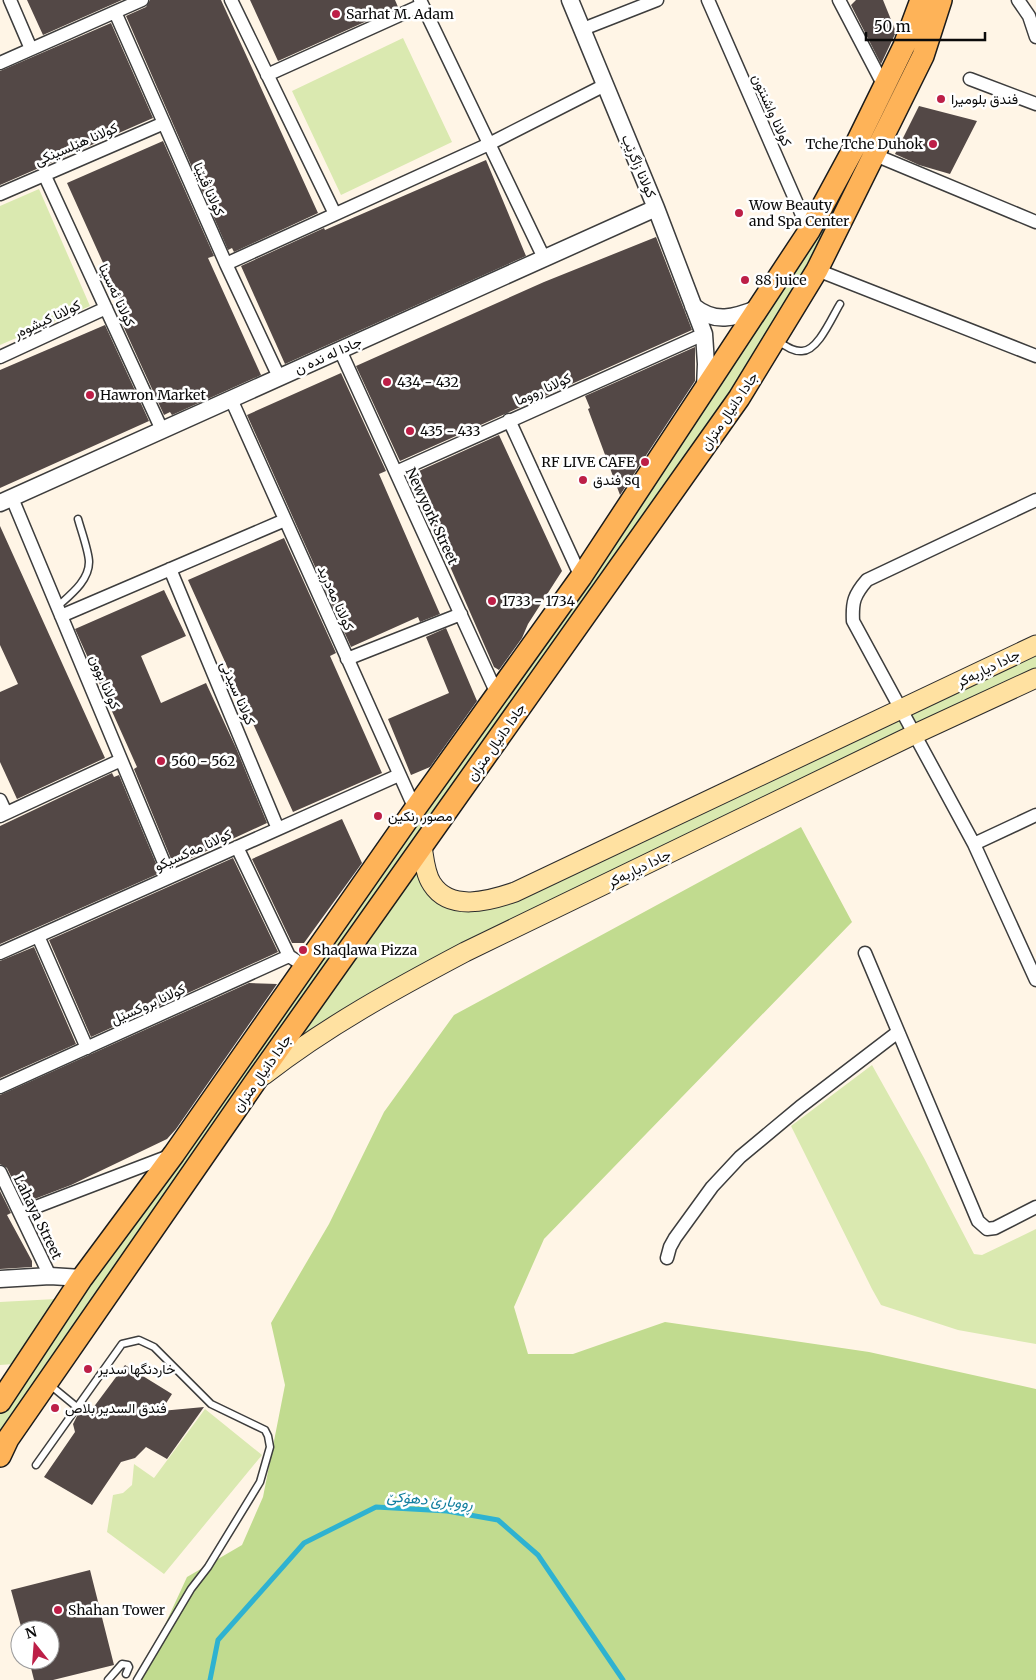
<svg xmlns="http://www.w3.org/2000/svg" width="1036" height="1680" font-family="Merriweather,Vazirmatn,serif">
  <rect width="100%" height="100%" fill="#fff5e6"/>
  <path fill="#dae9b0" d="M939,0l-148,310 -791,1143v-47l579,-823z
    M403,38l49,104 -111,53 -49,-104z
    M39,189l51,117 -90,39v-139z
    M1036,645v33l-571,274 -210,130 167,-236 9,37 45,19z
    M872,1065l52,93 50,96 8,1 54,-26v115l-78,-14 -77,-25 -9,-16 -81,-163z
    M56,1299l-42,65 -14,1v-63z
    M205,1409l57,46 -98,119 -57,-42 6,-37 10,-2 9,-8 2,-21 20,14z"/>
  <path fill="#c1db8f" d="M801,827l51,95 -308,317 -30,68 14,47h45l92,-32 204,30 167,37v291h-903l30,-51 24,-52 55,-32 21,-48 22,-112 -14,-62 58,-99 55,-112 70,-97z"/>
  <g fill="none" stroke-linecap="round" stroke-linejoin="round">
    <path stroke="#2eb2d1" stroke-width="5" d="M210,1680l8,-40 86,-97 72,-36 71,4 51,9 40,35 85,125"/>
  </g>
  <path fill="#534846" d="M27,0h95l-79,35z
    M150,0h71l97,213 -84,39 -2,-4 -4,2 -102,-234 20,-9z
    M250,0h145l3,7 -120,54z
    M856,0h27l13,32 -15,32 -30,-59z
    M111,23l42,95 -153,67v-114z
    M919,106l58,15 -27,53 -31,-9 -24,-11z
    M163,141l51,115 -6,2 53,117 -89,40 -2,-3 -6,3 -44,-96 7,-3 -60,-133z
    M486,160l40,96 -241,108 -44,-98 83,-38 1,2z
    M656,237l36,93 -292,131 -44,-95 188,-84z
    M105,325l44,96 -149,67v-118z
    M695,347v34l-75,114 -32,-86 2,-1 -5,-12z
    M341,373l45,98 -7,3 61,140 -20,8 -2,-5 -67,30 -104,-232z
    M499,435l63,136 -34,53 -6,14 -23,32 -5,-3 -84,-192z
    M0,526l105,232 -88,41 -17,-37v-70l18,-8 -18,-39z
    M284,538l52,115 -6,3 52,117 -89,39 -105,-232z
    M164,590l22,46 -45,20 20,47 45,-20 30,65 31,75 -93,43 -40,-97 3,-2 -62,-138z
    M446,628l31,73 -47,66 -19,8 -23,-56 61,-26 -23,-56z
    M112,773l2,4 5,-2 41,98 -160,71v-118z
    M342,819l20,44 -58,80h-12l-40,-84z
    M233,858l45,94 -187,85 -42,-97z
    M34,947l42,97 -76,34v-117z
    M249,983l28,1 -101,145 -9,10 -96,46 -47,18 -17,-35 -7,-4v-69z
    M0,1191l11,22 -4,2 25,46v6l-32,2z
    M125,1365l47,29 -11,17 43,-4 -37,52 -21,-12 -11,11 -14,4 -29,43 -48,-28 31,-45 -2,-8 5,-10 15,-6z
    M90,1570l24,95 -61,15h-19l-5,-20h21v-30h-28l-11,-40z"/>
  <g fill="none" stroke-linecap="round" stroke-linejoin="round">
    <defs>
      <path id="service" d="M776,340c8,5 17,12 26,11 16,0 30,-34 38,-47
        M57,607c13,-12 32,-26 32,-45 0,-10 -8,-32 -11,-43
        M50,1385l28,23
        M36,1465l86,-121 17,-4 15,7 57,57 54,26 3,6 2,11 -10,35 -52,85 -17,22 -54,91
        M108,1680l14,-16 6,1 1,2 -3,7"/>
      <path id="minor" d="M10,0l21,49
        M231,0l104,214
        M420,0l124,258
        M708,0l101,231
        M839,0l45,86
        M1018,0l11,16 7,21
        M115,12l111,252 53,113
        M583,29l74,-29
        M0,63l142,-63
        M267,75l155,-70
        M970,79l66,25
        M875,155l161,67
        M44,174l118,256
        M0,194l164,-71
        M226,264l263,-120 116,-59
        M817,270l219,86
        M340,350l157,344
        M0,357l106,-49
        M231,399l184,410
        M509,420l72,157
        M396,472l308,-138
        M12,498l158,379
        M1036,500l-169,80c-13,15 -15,22 -14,41l121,223 62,136
        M170,569l108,260
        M61,616l224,-96
        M347,659l114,-45
        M0,800l6,13
        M0,816l121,-56
        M974,844l62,-29
        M237,847l52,109
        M38,936l49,112
        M0,953l399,-178
        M865,953l113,268 9,8 8,-1 41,-21
        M0,1087l289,-131 17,11
        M0,1172l50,104
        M20,1213l149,-57
        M667,1258l3,-11 5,-9 37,-51 28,-30 60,-50 98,-75"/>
      <path id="tertiary" d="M570,0l86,208 48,126 2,30 -1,24
        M693,306c22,18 41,12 66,2
        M0,503l656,-295
        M0,1279l50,-3 32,2"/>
      <path id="secondary" d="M422,846c2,12 3,28 10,38 18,28 57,17 83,8l521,-247
        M264,1075c63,-49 131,-86 201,-123l450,-218 121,-56"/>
      <path id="primary" d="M0,1402l82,-124 92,-124 241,-345 166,-232 228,-346 46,-85 49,-100 17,-46
        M0,1456l8,-17 247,-357 484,-684 78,-128 106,-214 18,-56"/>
    </defs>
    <use href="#service" stroke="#3d3d3d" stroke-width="9"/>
    <use href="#minor" stroke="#3d3d3d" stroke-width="15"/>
    <use href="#tertiary" stroke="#3d3d3d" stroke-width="19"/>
    <use href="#secondary" stroke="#2c2c2c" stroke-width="21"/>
    <use href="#primary" stroke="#1b1b1b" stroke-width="24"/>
    <use href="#service" stroke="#fff" stroke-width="6"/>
    <use href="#minor" stroke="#fff" stroke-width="12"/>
    <use href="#tertiary" stroke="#fff" stroke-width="16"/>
    <use href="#secondary" stroke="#ffe1a1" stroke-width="19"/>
    <use href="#primary" stroke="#feb358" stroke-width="21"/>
  </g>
  <g fill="#bd1f47" stroke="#fff" stroke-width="2">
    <circle cx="336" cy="14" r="5"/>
    <circle cx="941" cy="99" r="5"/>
    <circle cx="933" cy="144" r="5"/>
    <circle cx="739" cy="213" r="5"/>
    <circle cx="745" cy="280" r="5"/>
    <circle cx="387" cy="382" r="5"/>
    <circle cx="90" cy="395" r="5"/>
    <circle cx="410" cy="431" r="5"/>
    <circle cx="645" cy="462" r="5"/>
    <circle cx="583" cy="480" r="5"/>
    <circle cx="492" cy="601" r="5"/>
    <circle cx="161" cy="761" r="5"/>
    <circle cx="378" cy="816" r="5"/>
    <circle cx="303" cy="950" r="5"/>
    <circle cx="88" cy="1369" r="5"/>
    <circle cx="55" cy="1408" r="5"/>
    <circle cx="58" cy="1610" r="5"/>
  </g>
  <g text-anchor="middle" stroke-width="5" stroke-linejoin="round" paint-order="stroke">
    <g font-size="14" fill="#0a0a0a" stroke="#fff" text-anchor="start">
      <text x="346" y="19">Sarhat M. Adam</text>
      <text x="951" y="104">فندق بلوميرا</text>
      <text x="923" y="149" text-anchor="end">Tche Tche Duhok</text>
      <text x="749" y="210">Wow Beauty<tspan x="749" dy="16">and Spa Center</tspan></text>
      <text x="755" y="285">88 juice</text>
      <text x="397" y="387">434 - 432</text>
      <text x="100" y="400">Hawron Market</text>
      <text x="420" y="436">435 - 433</text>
      <text x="635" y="467" text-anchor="end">RF LIVE CAFE</text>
      <text x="593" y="485">فندق sq</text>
      <text x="502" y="606">1733 - 1734</text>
      <text x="171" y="766">560 - 562</text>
      <text x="388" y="821">مصور رنكين</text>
      <text x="313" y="955">Shaqlawa Pizza</text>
      <text x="98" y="1374">خاردنگها سدير</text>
      <text x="65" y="1413">فندق السدير بلاص</text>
      <text x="68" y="1615">Shahan Tower</text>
    </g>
    <g font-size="14" fill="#0a0a0a" stroke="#fff">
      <text transform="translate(772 110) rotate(66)" y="5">كولانا واشنتون</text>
      <text transform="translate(76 144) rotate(-23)" y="5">كولانا ھێلسینکی</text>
      <text transform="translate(639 166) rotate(67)" y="5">كولانا زاگرێب</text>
      <text transform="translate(209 189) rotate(66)" y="5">كولانا ڤیێنا</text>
      <text transform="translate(117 295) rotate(65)" y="5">كولانا ئەسینا</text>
      <text transform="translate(47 319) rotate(-25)" y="5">كولانا كیشوه‌ر</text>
      <text transform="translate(328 355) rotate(-24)" y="5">جادا له نده ن</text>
      <text transform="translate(543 389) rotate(-24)" y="5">كولانا رووما</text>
      <text transform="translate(729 411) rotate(-56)" y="5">جادا دانيال متران</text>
      <text transform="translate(432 516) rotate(65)" y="5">Newyork Street</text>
      <text transform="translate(336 598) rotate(66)" y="5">كولانا مه‌درید</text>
      <text transform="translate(988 668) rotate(-26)" y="5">جادا دیاربه‌كر</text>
      <text transform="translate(105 682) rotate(67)" y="5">كولانا بوون</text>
      <text transform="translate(238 693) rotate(67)" y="5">كولانا سيدنى</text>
      <text transform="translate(496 742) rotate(-55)" y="5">جادا دانيال متران</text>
      <text transform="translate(193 850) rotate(-24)" y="5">كولانا مەکسیکو</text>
      <text transform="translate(639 868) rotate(-26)" y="5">جادا دیاربه‌كر</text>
      <text transform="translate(148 1004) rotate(-24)" y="5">كولانا بروکسێل</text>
      <text transform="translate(262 1073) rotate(-55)" y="5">جادا دانيال متران</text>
      <text transform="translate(38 1217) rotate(64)" y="5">Lahaya Street</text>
    </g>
    <g font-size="15" font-style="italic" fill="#117e9e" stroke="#fff">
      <text transform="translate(430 1500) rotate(5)" y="5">ڕووبارێ دهۆكێ</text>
    </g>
  </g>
  <g transform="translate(35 1645) rotate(343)"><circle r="24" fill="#ffffff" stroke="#9d9d9d"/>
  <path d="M0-4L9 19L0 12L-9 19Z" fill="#bd1f47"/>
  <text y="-8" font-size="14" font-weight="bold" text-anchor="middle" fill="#0a0a0a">N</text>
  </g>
  <path d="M866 32v8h119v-8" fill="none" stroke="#0a0a0a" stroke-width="2.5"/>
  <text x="874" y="32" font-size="15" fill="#0a0a0a" stroke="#ffffff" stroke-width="4" paint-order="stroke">50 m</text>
</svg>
